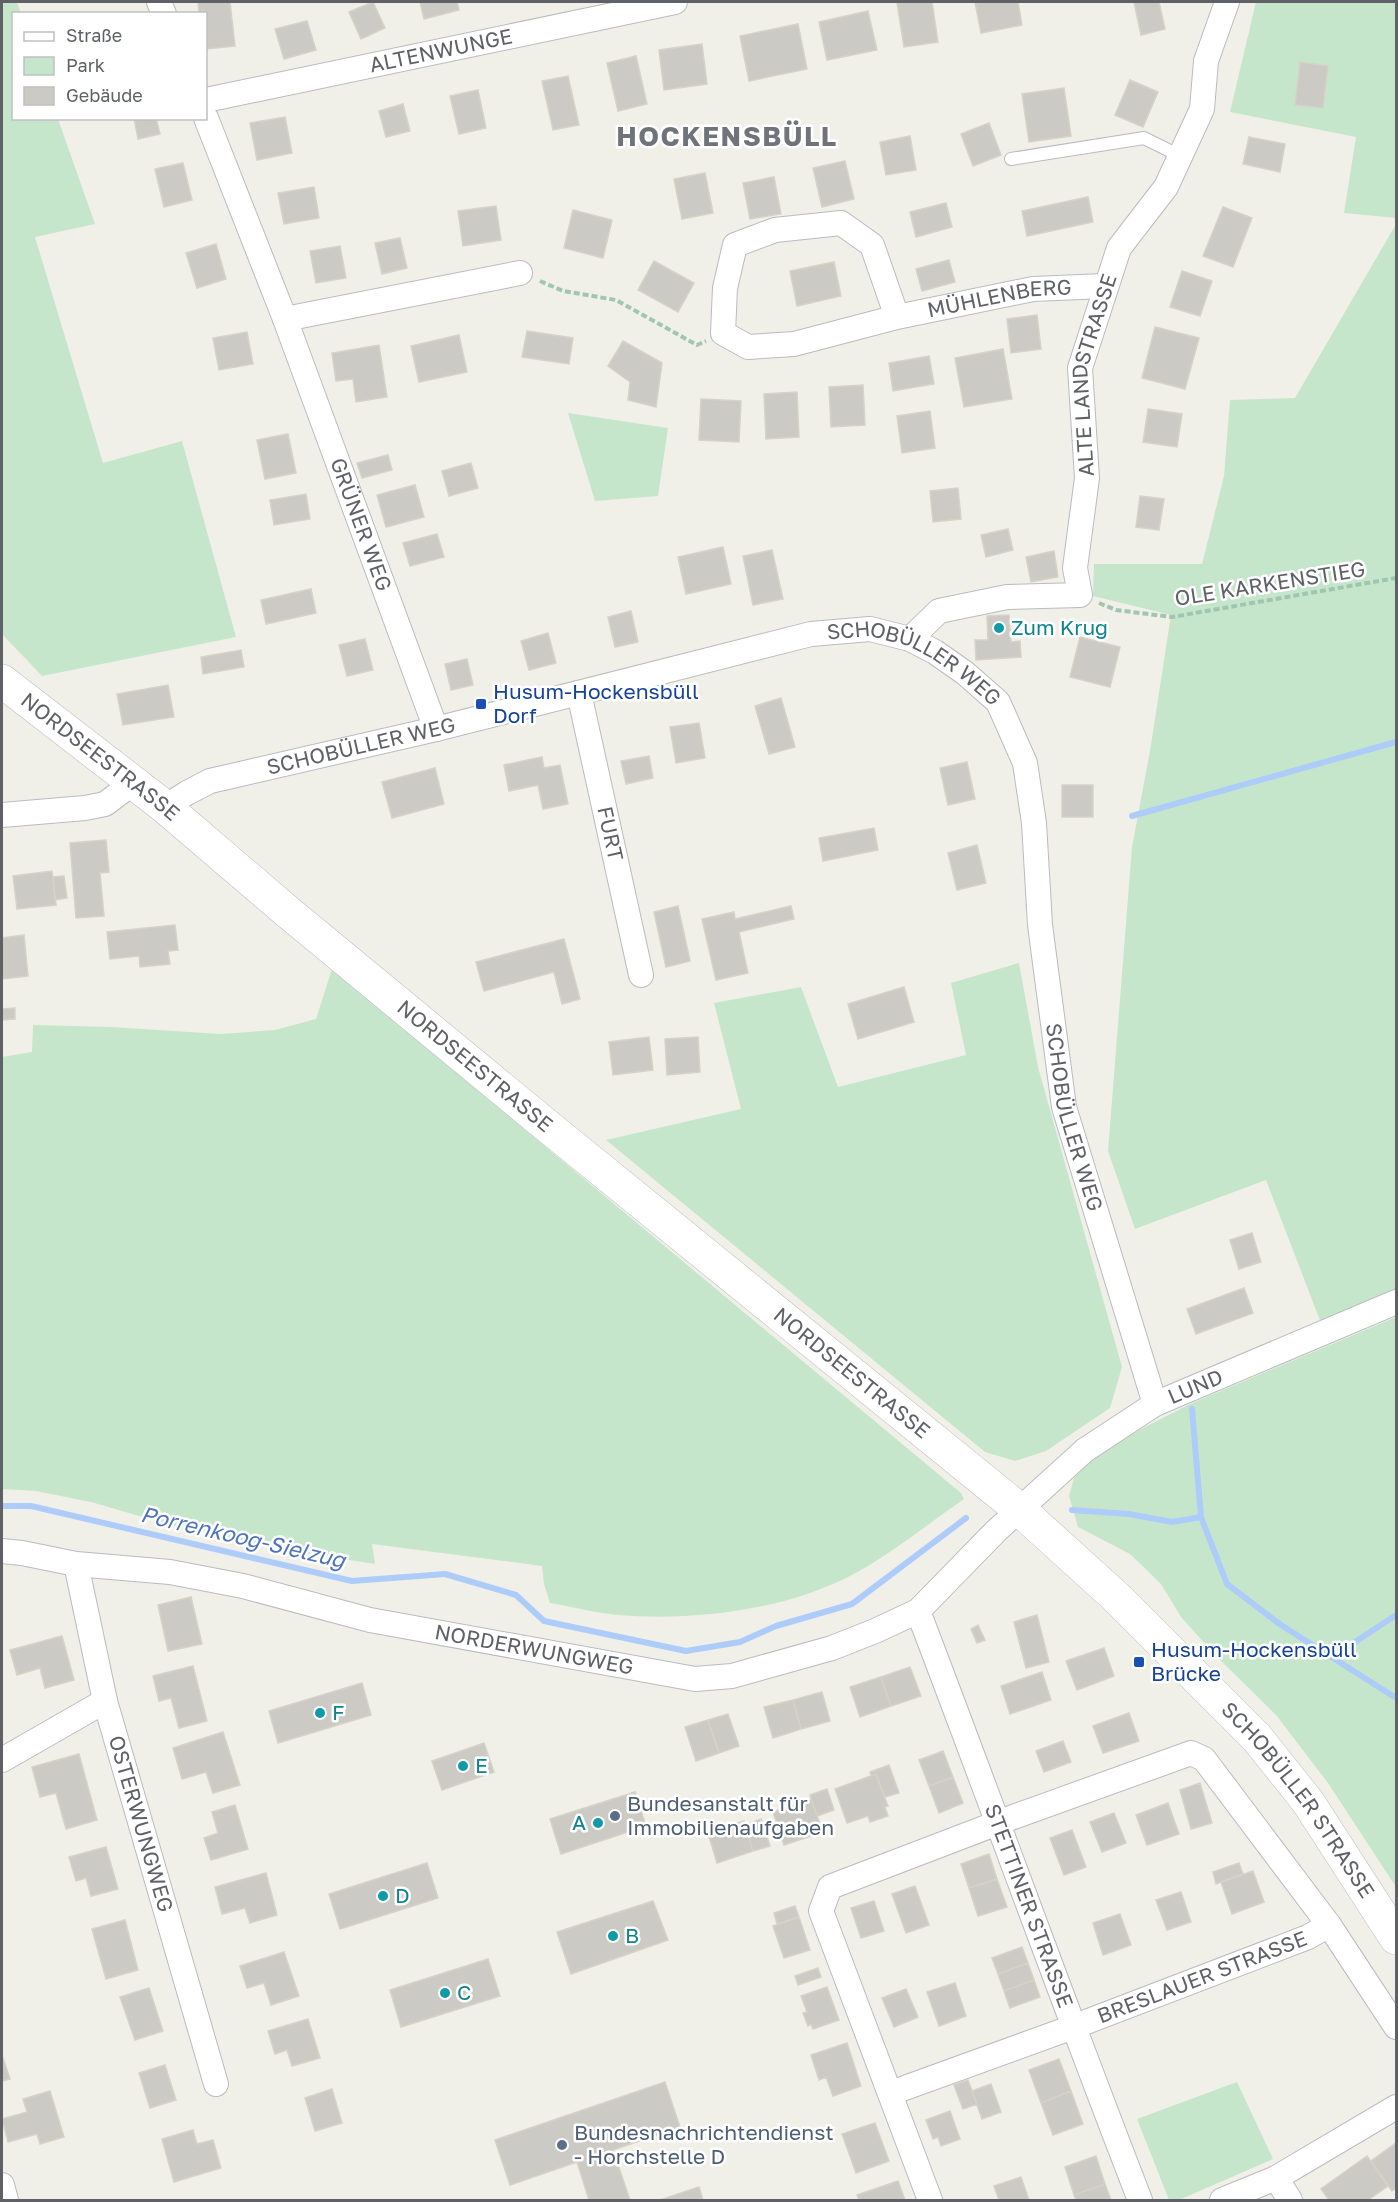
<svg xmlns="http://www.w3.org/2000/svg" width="1398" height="2202" font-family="'Golos Text',sans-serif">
  <rect width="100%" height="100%" fill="#f0f0e8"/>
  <path fill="#c6e6cc" d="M2,2h15l4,11 -7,1v104l44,1 37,105 -60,13 68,226 79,-22 54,196 -194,39 -40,-42z
    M1256,2h140v216l-52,-5 12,-76 -126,-25z
    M1396,224v1068l-75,31 -55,-143 -131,49 -27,-78 24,-304 18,-96 21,-136 -78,-19 1,-32h108l22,-88 6,-76 65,-2z
    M568,413l100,15 -10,68 -63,5z
    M1019,963l19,104 84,300 -12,41 -64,43 -31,10 -30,-9 -379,-312 135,-31 -27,-106 87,-16 37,100 128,-32 -15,-72z
    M332,969l629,524 3,6c-39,27 -76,58 -118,79 -66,33 -155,43 -228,37 -22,-2 -45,-8 -68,-12l-6,-19 -2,-18 -170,-22 3,20 -83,-13 -118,-25 -83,-24 -55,-11 -34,-2v-432l30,-5 1,-27 78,2 110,7 54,-4 41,-11z
    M1396,1317v570l-68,-104 -52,-68 -60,-59 -35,-39 -20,-33 -31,-30 -52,-27 -9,-31 5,-18 30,-30 86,-44z
    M1237,2082l36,77 -94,41h-10l-32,-81z"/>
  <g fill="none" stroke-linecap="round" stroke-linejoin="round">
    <path stroke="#aeccfa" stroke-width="6" d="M1132,816l264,-74
      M1192,1409l9,108 26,67 54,41 115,73
      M2,1506h29l321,75 93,-7 71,21 28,26 142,30 54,-9 36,-16 76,-22 114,-86
      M1072,1510l57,4 43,8 29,-5
      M1349,1646l47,-31"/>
  </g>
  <path fill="#cccac4" stroke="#d5d3c6" stroke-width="1.5" d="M198,2h32l5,44 -29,3v-35h-7z
    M373,2l12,26 -24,11 -12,-27z
    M420,2h37l2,8 -35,9z
    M909,2h23l6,40 -34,5 -7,-44z
    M975,2h43l4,23 -41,8z
    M1134,2h25l6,27 -24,6z
    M868,11l9,39 -50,10 -8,-38z
    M307,21l9,29 -32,9 -9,-30z
    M798,24l9,45 -58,12 -9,-45z
    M702,44l5,40 -43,6 -5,-40z
    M636,56l11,48 -29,7 -11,-48z
    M1300,62l28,4 -5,42 -28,-3z
    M568,76l11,49 -26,5 -11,-49z
    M1130,80l28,12 -15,35 -28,-12z
    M1064,88l7,48 -42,6 -7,-48z
    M478,90l8,38 -27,6 -9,-38z
    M403,104l7,27 -24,6 -7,-26z
    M285,117l7,36 -35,7 -7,-37z
    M134,118h22l4,16 -22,5z
    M989,123l12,32 -28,11 -12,-32z
    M910,136l6,34 -30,5 -6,-33z
    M1249,137l36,7 -5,28 -37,-8z
    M845,161l9,38 -32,8 -9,-39z
    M183,163l9,37 -28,7 -9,-38z
    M705,173l8,40 -31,6 -8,-40z
    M774,177l7,37 -31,5 -7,-36z
    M314,187l5,31 -35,6 -6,-31z
    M1088,197l5,25 -66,14 -5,-25z
    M946,203l6,24 -36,10 -6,-25z
    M496,206l5,34 -38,6 -5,-35z
    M1223,207l29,11 -19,49 -30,-11z
    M573,210l39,10 -9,38 -39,-10z
    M400,238l7,30 -25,6 -7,-31z
    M216,244l10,35 -29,9 -11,-35z
    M340,246l6,32 -30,5 -6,-32z
    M949,260l6,22 -33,9 -6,-22z
    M654,261l40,22 -16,29 -40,-22z
    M834,262l7,34 -44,10 -7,-35z
    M1182,271l30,10 -12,35 -30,-9z
    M1037,315l4,34 -30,4 -4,-34z
    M1155,327l44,11 -14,51 -43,-11z
    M527,331l46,7 -4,26 -47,-7z
    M247,332l6,32 -34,6 -6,-32z
    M459,335l8,37 -48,10 -8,-36z
    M623,341l39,22 -6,44 -28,-7 2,-18 -22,-16z
    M379,345l8,52 -31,5 -3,-23 -17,2 -4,-28z
    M1003,349l9,50 -48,8 -9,-49z
    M929,356l5,28 -41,7 -4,-28z
    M863,385l2,40 -34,2 -2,-40z
    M797,392l2,45 -33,2 -2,-45z
    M701,399l40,2 -2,41 -40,-2z
    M1148,409l34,5 -5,33 -34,-5z
    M930,411l5,37 -33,5 -5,-37z
    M288,434l8,39 -31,6 -8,-39z
    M388,455l4,15 -30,8 -5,-15z
    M471,463l7,25 -29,8 -7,-25z
    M415,485l9,32 -38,10 -9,-32z
    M958,488l3,31 -28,3 -3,-31z
    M306,494l4,25 -36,6 -4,-25z
    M1140,496l24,3 -5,31 -23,-3z
    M1008,529l5,21 -27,7 -5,-22z
    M437,534l7,23 -34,9 -7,-23z
    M723,547l8,37 -45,10 -8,-37z
    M772,550l11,49 -30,6 -10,-49z
    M1054,551l4,26 -27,5 -5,-25z
    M311,589l5,24 -50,11 -5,-24z
    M631,611l7,31 -23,5 -7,-30z
    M1009,615l2,27 9,-1 1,16 -45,3 -1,-20h13l-1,-24z
    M548,633l8,30 -27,7 -8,-29z
    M1080,637l40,10 -10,40 -40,-10z
    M365,639l8,31 -26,6 -8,-31z
    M241,650l3,17 -41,7 -2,-17z
    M467,659l6,26 -22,5 -6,-26z
    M168,685l6,32 -51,8 -6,-31z
    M781,698l14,49 -26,7 -14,-48z
    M699,723l6,35 -29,5 -6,-36z
    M649,756l4,22 -27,6 -5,-23z
    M542,757l2,11 16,-3 8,39 -25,5 -5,-24 -29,6 -5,-26z
    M967,762l8,37 -27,6 -8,-37z
    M435,768l9,36 -52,14 -10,-36z
    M1062,785h31v32h-31z
    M874,828l4,22 -55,11 -4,-23z
    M106,840l3,32 -9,1 4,43 -28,2 -6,-75z
    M977,845l9,38 -29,7 -9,-37z
    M52,871l4,34 -39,4 -4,-33z
    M64,876l3,22 -12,2 -2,-23z
    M678,906l12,55 -24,6 -12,-55z
    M791,906l3,13 -55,13 9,41 -32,7 -14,-61 32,-7 1,7z
    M175,925l3,25 -10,1 2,13 -30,3 -1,-11 -29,3 -3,-27z
    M24,935l4,41 -26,3v-41z
    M564,939l16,60 -18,5 -8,-32 -70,19 -8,-29z
    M904,987l10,35 -56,17 -10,-35z
    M15,1008v11l-13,1v-11z
    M649,1037l4,33 -40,5 -4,-33z
    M698,1037l2,35 -33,3 -2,-36z
    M1252,1233l9,29 -22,7 -9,-29z
    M1244,1288l9,25 -57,21 -9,-25z
    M191,1597l11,47 -34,7 -10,-46z
    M1037,1615l12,47 -23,6 -12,-46z
    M978,1625l7,15 -8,3 -6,-14z
    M62,1636l12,44 -29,8 -5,-20 -23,7 -7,-25z
    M1104,1648l10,28 -37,14 -11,-29z
    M193,1666l14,55 -28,7 -8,-30 -12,3 -6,-25z
    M910,1667l11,29 -30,10 -10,-29z
    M1042,1672l9,28 -41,14 -9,-28z
    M881,1677l10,29 -31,11 -10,-30z
    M362,1683l9,32 -93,28 -9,-32z
    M822,1692l8,29 -29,8 -8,-29z
    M793,1700l8,29 -28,9 -9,-31z
    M1129,1713l10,28 -36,12 -10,-27z
    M728,1714l11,32 -20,7 -11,-33z
    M708,1720l11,33 -23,8 -11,-34z
    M223,1732l17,53 -27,8 -7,-21 -24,7 -9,-31z
    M1063,1741l8,21 -27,10 -8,-21z
    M484,1743l10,29 -52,18 -10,-29z
    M943,1751l10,26 -24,9 -10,-26z
    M79,1754l18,66 -31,9 -10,-36 -16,4 -8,-30z
    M889,1765l10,28 -14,4 -9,-23 -5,2 -1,-4z
    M876,1774l12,32 -3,1 3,9 -18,6 -2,-6 -21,7 -12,-34z
    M953,1777l10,26 -24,10 -10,-27z
    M1200,1783l12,40 -21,6 -11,-39z
    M827,1789l7,21 -17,6 -7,-21z
    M635,1792l11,34 -85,28 -11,-35z
    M811,1799l12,33 -39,13 -11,-33z
    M1168,1803l11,31 -32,11 -11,-30z
    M235,1805l13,44 -37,11 -7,-22 14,-5 -6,-21z
    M1114,1813l12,30 -24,9 -12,-30z
    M761,1819l9,27 -17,5 -8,-26z
    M744,1821l9,30 -36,12 -9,-30z
    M1072,1830l14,37 -22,8 -14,-37z
    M106,1847l12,42 -27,7 -5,-18 -10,3 -7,-24z
    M989,1854l8,25 -28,9 -8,-24z
    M427,1863l11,35 -98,31 -11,-35z
    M1239,1863l4,11 -27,10 -3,-12z
    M1253,1871l11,31 -32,12 -11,-32z
    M266,1873l11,42 -27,8 -5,-15 -23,6 -7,-27z
    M997,1879l10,28 -29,9 -9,-28z
    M915,1886l14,39 -23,8 -14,-39z
    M1181,1892l10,30 -24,8 -11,-30z
    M653,1901l15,39 -97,34 -14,-42z
    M874,1901l10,30 -23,7 -10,-30z
    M795,1906l4,11 -22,7 -3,-11z
    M1120,1914l11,31 -28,10 -10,-32z
    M799,1917l11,33 -26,8 -11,-32z
    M125,1920l13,50 -32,9 -14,-50z
    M1022,1947l6,16 -30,11 -6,-16z
    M284,1952l15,44 -28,9 -7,-22 -17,5 -7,-22z
    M488,1959l12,37 -99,31 -11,-37z
    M1028,1963l6,17 -30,11 -6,-17z
    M818,1968l3,9 -23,8 -3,-9z
    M1034,1980l6,17 -30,11 -6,-17z
    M955,1983l11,33 -27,10 -12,-34z
    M827,1987l12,33 -26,9 -2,-5 -3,2 -5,-13 4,-1 -6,-16z
    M149,1988l14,43 -28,9 -15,-43z
    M906,1989l12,28 -24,10 -12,-29z
    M308,2019l12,39 -28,8 -5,-16 -12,4 -7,-23z
    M847,2043l14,43 -28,10 -7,-19 -7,3 -8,-25z
    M2,2055l8,24 -8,2z
    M1059,2059l12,32 -30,12 -12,-33z
    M165,2065l11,35 -26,8 -11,-35z
    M968,2080l9,24 -14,5 -9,-24z
    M665,2082l15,45 -67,23 17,50h-41l-12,-38 -67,23 -15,-45z
    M991,2084l10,28 -19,7 -10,-28z
    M332,2089l10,34 -27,8 -10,-33z
    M50,2091l14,46 -24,7 -3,-10 -29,8 -6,-23 25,-7 -4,-13z
    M1071,2091l12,33 -30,11 -12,-32z
    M950,2111l10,28 -19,7 -3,-9 -5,2 -7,-19z
    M875,2123l14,38 -33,12 -14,-39z
    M193,2130l4,14 16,-4 8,28 -47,14 -12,-43z
    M1396,2143v45l-4,3 -21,-30z
    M1096,2156l9,28 -31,11 -9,-28z
    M1367,2156l21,30 -20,14h-39l-8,-11z
    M1021,2177l8,23h-30l-5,-14z
    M898,2181l7,19h-46l-2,-5z
    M1105,2184l6,16h-35l-2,-5z
    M699,2187l4,13h-43z"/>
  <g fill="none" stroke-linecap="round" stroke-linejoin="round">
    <defs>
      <path id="lane" d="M1011,159l133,-21 36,18"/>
      <g id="street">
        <path d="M159,2l5,12"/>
        <path id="s1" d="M206,100l469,-98"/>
        <path id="s2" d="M206,118l79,201 151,410"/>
        <path id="s3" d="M897,317l-25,-72 -31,-22 -66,7 -40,15 -10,43 -2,45 25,14 46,-3 103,-27 136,-28 72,-3"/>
        <path d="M285,319l235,-46"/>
        <path id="s4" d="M910,639l29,-28 68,-14 73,-2 -5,-27 12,-90 -7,-110 39,-120 47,-61 36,-78 4,-48 21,-59"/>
        <path id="s5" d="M579,693l62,282"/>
        <path id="s6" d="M165,807l22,-14 23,-12 226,-52 375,-95 59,-5 40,10 25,13 30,21 33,29 27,61 9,60 6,102 24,182 91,297"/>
        <path d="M2,815l83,-7 20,-4 28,-21"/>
        <path id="s7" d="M2,1551l20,2 54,11 94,8 73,14 127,34 325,59 37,-3 100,-28 43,-17 43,-20 78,-80 89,-81 70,-46 241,-102"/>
        <path id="s8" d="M76,1564l29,137 111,383"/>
        <path id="s9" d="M918,1611c75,196 146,394 222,589"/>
        <path d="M2,1760l103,-59"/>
        <path id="s10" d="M891,2093l182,-66 235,-90 21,-12"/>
        <path d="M1276,2178l120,-71"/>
        <path d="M2,2185l4,15"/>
        <path d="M930,2200l-109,-289 9,-24 186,-71 175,-63 13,6 125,166 67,102"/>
        <path d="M1222,2200l54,-22 14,22"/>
      </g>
      <g id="secondary">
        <path id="s11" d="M2,681l163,126 124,106 246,203 485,394 96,87 141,141 51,64 88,136"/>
      </g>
    </defs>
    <use href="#lane" stroke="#babbc0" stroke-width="14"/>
    <use href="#street" stroke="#babbc0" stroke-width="26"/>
    <use href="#secondary" stroke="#bbbcc2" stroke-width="34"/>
    <path stroke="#a0c6b1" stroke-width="4" stroke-dasharray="6 3" stroke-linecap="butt" d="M540,281l23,10 53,9 81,45 9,-4
      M1099,603l17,7 56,7 224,-39"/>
    <use href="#lane" stroke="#fff" stroke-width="12"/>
    <use href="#street" stroke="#fff" stroke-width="24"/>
    <use href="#secondary" stroke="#fff" stroke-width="33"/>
  </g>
  <g fill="#0f9aa8" stroke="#fff" stroke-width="2">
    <circle cx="999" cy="628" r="6"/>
    <circle cx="320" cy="1713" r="6"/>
    <circle cx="463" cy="1766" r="6"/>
    <circle cx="598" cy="1823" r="6"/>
    <circle cx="383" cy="1896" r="6"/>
    <circle cx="613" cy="1936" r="6"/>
    <circle cx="445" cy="1993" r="6"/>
  </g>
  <g fill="#1a4fb4" stroke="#fff" stroke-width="2">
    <rect x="475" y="698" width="12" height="12" rx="3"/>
    <rect x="1133" y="1656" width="12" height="12" rx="3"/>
  </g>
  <g fill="#5c6f8a" stroke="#fff" stroke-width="2">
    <circle cx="615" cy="1816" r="6"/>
    <circle cx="562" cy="2145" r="6"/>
  </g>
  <g text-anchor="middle" stroke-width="5" stroke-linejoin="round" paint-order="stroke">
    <g font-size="21" fill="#5f6167" stroke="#fff">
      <text dy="7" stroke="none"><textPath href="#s1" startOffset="240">ALTENWUNGE</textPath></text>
      <text dy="7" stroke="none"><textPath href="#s3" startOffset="598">MÜHLENBERG</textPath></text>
      <text dy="7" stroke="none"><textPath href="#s4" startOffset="406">ALTE LANDSTRASSE</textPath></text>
      <text dy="7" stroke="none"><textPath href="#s2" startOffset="435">GRÜNER WEG</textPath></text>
      <text transform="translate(1270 584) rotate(-9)" y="7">OLE KARKENSTIEG</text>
      <text dy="7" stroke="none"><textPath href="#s6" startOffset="783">SCHOBÜLLER WEG</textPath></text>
      <text dy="7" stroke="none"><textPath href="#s6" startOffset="207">SCHOBÜLLER WEG</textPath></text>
      <text dy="7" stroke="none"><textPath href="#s11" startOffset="124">NORDSEESTRASSE</textPath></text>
      <text dy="7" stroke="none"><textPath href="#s5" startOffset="144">FURT</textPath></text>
      <text dy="7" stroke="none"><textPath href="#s11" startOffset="610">NORDSEESTRASSE</textPath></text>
      <text dy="7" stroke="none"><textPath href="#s6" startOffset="1305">SCHOBÜLLER WEG</textPath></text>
      <text dy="7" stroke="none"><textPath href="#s11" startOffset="1096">NORDSEESTRASSE</textPath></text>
      <text dy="7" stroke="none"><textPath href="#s7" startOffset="1300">LUND</textPath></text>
      <text dy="7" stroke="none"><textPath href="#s7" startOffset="542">NORDERWUNGWEG</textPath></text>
      <text dy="7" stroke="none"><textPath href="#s11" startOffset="1716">SCHOBÜLLER STRASSE</textPath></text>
      <text dy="7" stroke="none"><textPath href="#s8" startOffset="268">OSTERWUNGWEG</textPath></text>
      <text dy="7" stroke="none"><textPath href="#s9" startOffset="315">STETTINER STRASSE</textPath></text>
      <text dy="7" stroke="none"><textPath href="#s10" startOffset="332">BRESLAUER STRASSE</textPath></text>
    </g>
    <g font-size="21" fill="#0d838f" stroke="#fff" text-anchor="start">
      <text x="1011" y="635">Zum Krug</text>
      <text x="332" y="1720">F</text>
      <text x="475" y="1773">E</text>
      <text x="586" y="1830" text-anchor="end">A</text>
      <text x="395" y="1903">D</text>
      <text x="625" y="1943">B</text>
      <text x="457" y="2000">C</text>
    </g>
    <g font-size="21" fill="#164399" stroke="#fff" text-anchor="start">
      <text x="493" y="699">Husum-Hockensbüll<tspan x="493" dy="24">Dorf</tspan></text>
      <text x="1151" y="1657">Husum-Hockensbüll<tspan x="1151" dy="24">Brücke</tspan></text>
    </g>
    <g font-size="21" fill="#4e5e75" stroke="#fff" text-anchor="start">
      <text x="627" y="1811">Bundesanstalt für<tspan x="627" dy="24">Immobilienaufgaben</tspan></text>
      <text x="574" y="2140">Bundesnachrichtendienst<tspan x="574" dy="24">- Horchstelle D</tspan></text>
    </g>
    <g font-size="22" font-style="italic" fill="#5073be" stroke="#fff">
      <text transform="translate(243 1537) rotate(13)" y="8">Porrenkoog-Sielzug</text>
    </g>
    <g font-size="27" font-weight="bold" letter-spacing="1.5" fill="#707379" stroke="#fff">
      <text x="727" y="146">HOCKENSBÜLL</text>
    </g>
  </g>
  <rect width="1398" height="2202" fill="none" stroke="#5f6167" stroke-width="6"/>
  <rect x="12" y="12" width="195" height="108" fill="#ffffff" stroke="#bfc0c2" stroke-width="1.5"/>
  <rect x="24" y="32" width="30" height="9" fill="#ffffff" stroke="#bfc0c2" stroke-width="1.5"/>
  <text x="66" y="42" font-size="18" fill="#5f6167">Straße</text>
  <rect x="24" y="57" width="30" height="18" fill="#c6e6cc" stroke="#bfc0c2" stroke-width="1.5"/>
  <text x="66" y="72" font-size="18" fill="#5f6167">Park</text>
  <rect x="24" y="87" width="30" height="18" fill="#cccac4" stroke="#bfc0c2" stroke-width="1.5"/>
  <text x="66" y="102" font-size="18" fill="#5f6167">Gebäude</text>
</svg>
